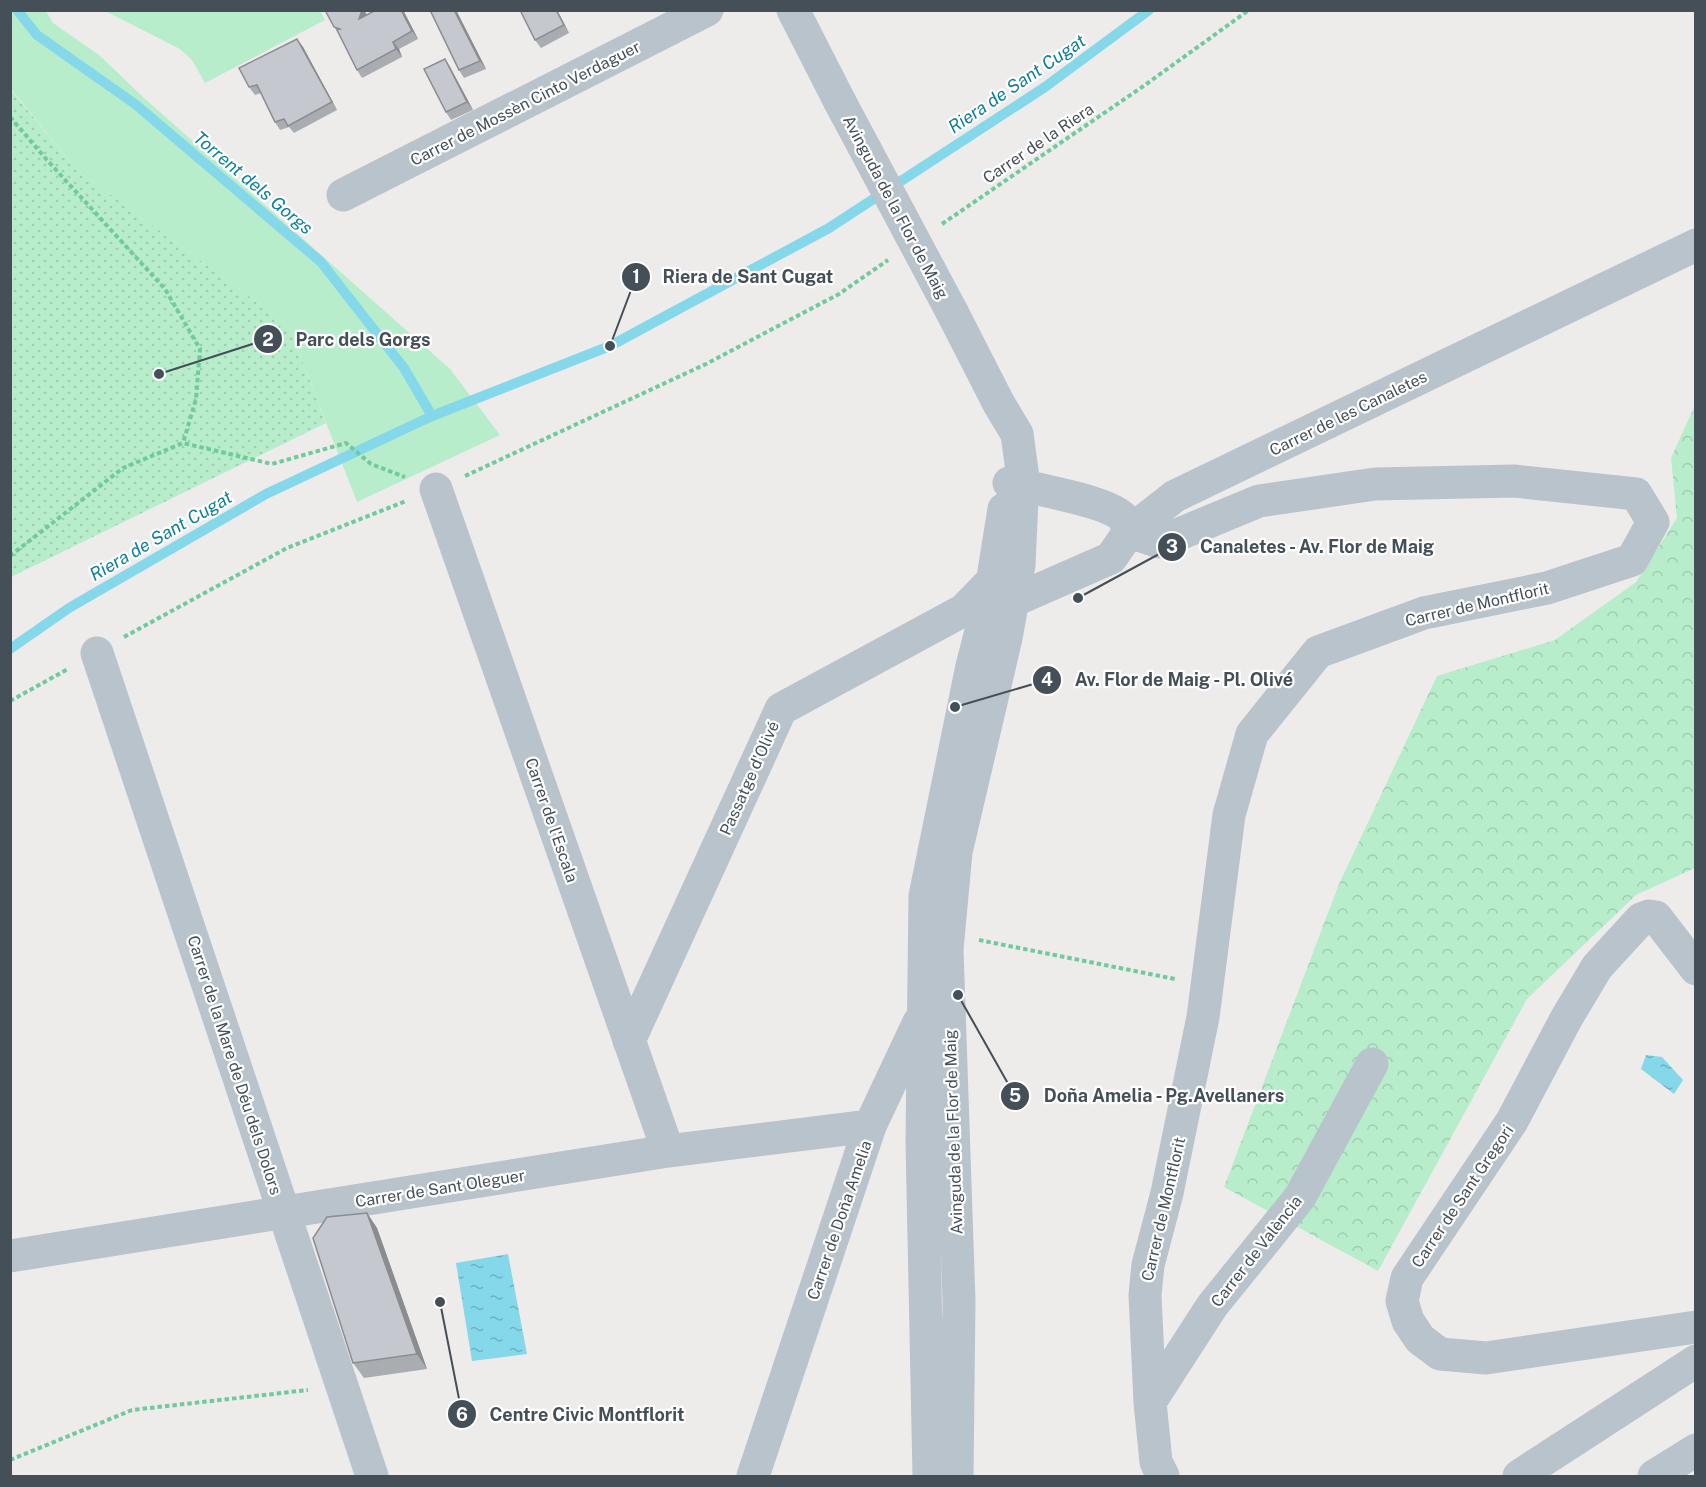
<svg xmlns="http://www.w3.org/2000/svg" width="1706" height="1487" font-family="'Public Sans',sans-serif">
  <defs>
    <pattern id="forest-crowns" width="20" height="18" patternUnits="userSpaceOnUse" patternTransform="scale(1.5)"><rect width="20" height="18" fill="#b8edcb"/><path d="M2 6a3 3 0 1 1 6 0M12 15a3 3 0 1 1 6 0" fill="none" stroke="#9fcdb0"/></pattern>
    <pattern id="park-dots" width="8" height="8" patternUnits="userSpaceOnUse" patternTransform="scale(1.5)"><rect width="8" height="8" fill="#b8edcb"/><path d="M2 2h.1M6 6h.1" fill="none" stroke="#9fcdb0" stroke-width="1.8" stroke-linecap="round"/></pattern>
    <pattern id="water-ripples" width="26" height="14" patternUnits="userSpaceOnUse" patternTransform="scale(1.5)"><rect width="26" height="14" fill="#85d7ea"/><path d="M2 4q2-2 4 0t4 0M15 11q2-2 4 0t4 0" fill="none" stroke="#6eb1c0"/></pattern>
  </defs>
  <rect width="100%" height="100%" fill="#eeebeb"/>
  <path fill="#b8edcb" d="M10,11h36l7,12 46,32 44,42 307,272 50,66 -143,67 -69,-177 -211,-155 -66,-81z
    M320,11l5,9 -120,63 -13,-23 -12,-11 -75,-38z"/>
  <path fill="url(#forest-crowns)" d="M1695,405v463l-59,27 -109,104 -149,272 -154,-84 115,-303 98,-208 118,-36 81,-58 41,-64 -6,-60z"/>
  <path fill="url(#park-dots)" d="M10,89l67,81 211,155 38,98 -315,154z"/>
  <path fill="url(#water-ripples)" d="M1646,1055l16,2 21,23 -9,14 -33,-25z
    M508,1254l19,100 -55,7 -16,-98z"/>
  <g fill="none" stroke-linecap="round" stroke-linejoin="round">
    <path stroke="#85d7ea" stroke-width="10" d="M17,10l20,25 98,69 186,158 83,106 28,48
      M10,649l59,-41 197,-114 166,-78 178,-70 219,-118 216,-141 104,-77"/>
    <path stroke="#71ca9c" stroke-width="4" stroke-dasharray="4.5 3" stroke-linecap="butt" d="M10,117l37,43 118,129 35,60 -4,50 -13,44
      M942,224l203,-139 104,-75
      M465,476l241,-112 133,-70 49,-34
      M10,556l113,-88 60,-25 89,21 74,-21 25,21 34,13
      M124,637l163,-89 119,-47
      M10,701l58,-32
      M979,940l196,39
      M10,1460l122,-50 176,-20"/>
    <path stroke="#b9c3cb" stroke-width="33" d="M793,10l47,92
      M343,195l364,-185
      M952,312l47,92 18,30 6,44 -4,87 -13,73 -50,214 -9,97 12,352 -2,175
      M1009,483c22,5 103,19 115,36 2,3 4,9 5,13
      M436,489l232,662
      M1129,532l31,10 99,-41 116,-17 139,-3 122,13 17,28 -21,38 -85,28 -123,25 -106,39 -66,82 -23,81 -26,202 -36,176 -19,72 -3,30 5,107 6,60 7,14
      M995,598l18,3 98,-43 18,-26 46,-36 521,-251
      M97,653l275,823
      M1696,969l-40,-52 -7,-1 -8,3 -44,48 -31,52 -54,102 -105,157 -5,23 6,20 12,18 20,15 46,4 210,-31
      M629,1041l152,-332 183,-99 28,-29
      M10,1256l658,-105 202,-25
      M1150,1402l62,-96 88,-109 72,-133
      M753,1476l117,-350 49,-104
      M929,1476l-7,-334 3,-246 47,-230 18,-70 14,-87
      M1519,1476l177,-115
      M1654,1476l42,-26"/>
    <path stroke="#b9c3cb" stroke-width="33" d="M840,102l112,210"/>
  </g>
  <path fill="#a9acb1" d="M325,10h39l3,5 9,-5h27l15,29 -19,10 3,8 -40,21 -5,-8 -18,-36 -5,-7z
    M430,10h26l30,59 -22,9 -5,-8z
    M557,10l12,23 -28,15 -6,-8z
    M297,39l6,8 34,63 -43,23 -5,-6 -9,3 -5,-8 -14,-29 -6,2 -6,-8z
    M445,59l5,8 23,43 -22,10 -5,-8z
    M367,1213l10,15 50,141 -63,9 -11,-15z"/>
  <path fill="#8a8c90" d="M362,10h2l4,7 -9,2z
    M401,10h2l15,29 -6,-8z
    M454,10h2l30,59 -6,-8z
    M556,10h1l12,23 -5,-8z
    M297,39l6,8 34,63 -5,-8z
    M393,42l6,7 3,8 -6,-8z
    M445,59l5,8 23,43 -6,-8z
    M367,1213l10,15 50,141 -10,-15z"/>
  <path fill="#c5c8ce" stroke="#8a8c90" stroke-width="1.5" d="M325,10h37l-3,9 17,-9h25l11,21 -19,11 3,7 -39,21 -20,-40 3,-1 -6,-2z
    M430,10h24l26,51 -21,9z
    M520,10h36l8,15 -29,15z
    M297,39l35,63 -44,24 -4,-7 -9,3 -18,-37 -8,2 -10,-19z
    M445,59l22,43 -21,10 -22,-43z
    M367,1213l50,141 -64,9 -40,-125 14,-21z"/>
  <g text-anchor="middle" stroke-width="4.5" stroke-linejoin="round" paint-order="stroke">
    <g font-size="16" fill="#444f58" stroke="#fff">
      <text transform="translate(525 103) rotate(-27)" y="6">Carrer de Mossèn Cinto Verdaguer</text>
      <text transform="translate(1038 143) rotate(-34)" y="6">Carrer de la Riera</text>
      <text transform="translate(896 207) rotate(62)" y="6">Avinguda de la Flor de Maig</text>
      <text transform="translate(1348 413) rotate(-26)" y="6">Carrer de les Canaletes</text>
      <text transform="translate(1477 604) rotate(-13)" y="6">Carrer de Montflorit</text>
      <text transform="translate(749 778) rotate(-66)" y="6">Passatge d'Olivé</text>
      <text transform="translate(552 820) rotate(71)" y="6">Carrer de l'Escala</text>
      <text transform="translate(235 1065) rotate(72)" y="6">Carrer de la Mare de Déu dels Dolors</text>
      <text transform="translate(953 1132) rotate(-92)" y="6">Avinguda de la Flor de Maig</text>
      <text transform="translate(440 1188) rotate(-9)" y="6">Carrer de Sant Oleguer</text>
      <text transform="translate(1462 1196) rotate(-56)" y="6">Carrer de Sant Gregori</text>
      <text transform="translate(1163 1209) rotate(-77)" y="6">Carrer de Montflorit</text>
      <text transform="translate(839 1220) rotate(-71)" y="6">Carrer de Doña Amelia</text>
      <text transform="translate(1256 1251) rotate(-52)" y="6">Carrer de València</text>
    </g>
    <g font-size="18" font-style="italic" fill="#0e809a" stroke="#fff">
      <text transform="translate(1017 84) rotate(-34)" y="6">Riera de Sant Cugat</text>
      <text transform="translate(253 183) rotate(40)" y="6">Torrent dels Gorgs</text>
      <text transform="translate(161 536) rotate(-30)" y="6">Riera de Sant Cugat</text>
    </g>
  </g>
  <path fill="none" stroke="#444f58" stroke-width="2" d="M610 346L636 277M159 374L268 339M1078 598L1172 547M955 707L1047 680M958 995L1015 1096M440 1302L462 1414"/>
  <g fill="#444f58" stroke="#fff" stroke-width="2">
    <circle cx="610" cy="346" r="6"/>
    <circle cx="159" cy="374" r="6"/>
    <circle cx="1078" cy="598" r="6"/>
    <circle cx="955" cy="707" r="6"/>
    <circle cx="958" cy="995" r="6"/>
    <circle cx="440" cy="1302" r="6"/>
    <circle cx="636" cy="277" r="15"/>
    <circle cx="268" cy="339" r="15"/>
    <circle cx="1172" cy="547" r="15"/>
    <circle cx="1047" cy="680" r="15"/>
    <circle cx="1015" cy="1096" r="15"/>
    <circle cx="462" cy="1414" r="15"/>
  </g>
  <g font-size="18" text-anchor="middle" font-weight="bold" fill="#fff">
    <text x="636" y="283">1</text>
    <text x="268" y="346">2</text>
    <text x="1172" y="553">3</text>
    <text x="1047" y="686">4</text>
    <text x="1015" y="1102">5</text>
    <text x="462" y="1421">6</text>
  </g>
  <g font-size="18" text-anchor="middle" font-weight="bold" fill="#444f58" stroke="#fff" stroke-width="4.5" stroke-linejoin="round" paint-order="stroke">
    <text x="748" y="283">Riera de Sant Cugat</text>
    <text x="363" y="346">Parc dels Gorgs</text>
    <text x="1317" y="553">Canaletes - Av. Flor de Maig</text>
    <text x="1184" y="686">Av. Flor de Maig - Pl. Olivé</text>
    <text x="1164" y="1102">Doña Amelia - Pg.Avellaners</text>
    <text x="587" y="1421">Centre Civic Montflorit</text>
  </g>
  <rect width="1706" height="1487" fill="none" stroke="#444f58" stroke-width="24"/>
</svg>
